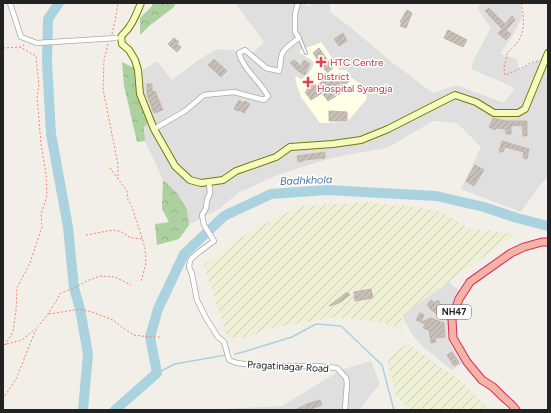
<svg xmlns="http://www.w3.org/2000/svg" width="551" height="413" font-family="Figtree,sans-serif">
  <defs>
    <pattern id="farmland-furrows" width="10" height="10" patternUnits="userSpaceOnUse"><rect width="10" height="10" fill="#eef0d5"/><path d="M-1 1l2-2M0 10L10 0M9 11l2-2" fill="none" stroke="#ccceb7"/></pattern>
    <pattern id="forest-crowns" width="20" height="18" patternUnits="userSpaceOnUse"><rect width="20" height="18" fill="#add19e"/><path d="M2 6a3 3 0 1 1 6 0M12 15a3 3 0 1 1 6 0" fill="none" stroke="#95b388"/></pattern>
    <pattern id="building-hatch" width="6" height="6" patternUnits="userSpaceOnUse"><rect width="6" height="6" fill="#c7bfb8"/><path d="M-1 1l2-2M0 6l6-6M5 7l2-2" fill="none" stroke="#aba49e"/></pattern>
  </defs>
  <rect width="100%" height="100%" fill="#f2efe9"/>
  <path fill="#e0dfdf" d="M235,3h69l6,4 1,-4h19v9l19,14 40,34 44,33 23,-8 48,18 11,-15 -44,-19 3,-10 17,-31 -14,-20 6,-5h37l2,14 -9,18 -13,19 17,5 2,11 26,-13 3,1v119l-7,7 -20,28 -60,-23 20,-42 -24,-24 -24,-2 -46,27 -56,10 -51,16 -42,19 -19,16 -30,16 -2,-16 -10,-16 -14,-13 -18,-39 -2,-41 -3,-28 17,-11 15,19 26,-20 19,-11 37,3 10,-10z
    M449,282l12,10 -13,29 1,21 13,22 -10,6 -29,-23 -12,-14 -9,-18 26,-19z
    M371,361l9,23 -21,26h-157l80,-4 59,-36z"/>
  <path fill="#ffffe5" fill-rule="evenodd" d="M321,42l6,8 12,20h7l3,6 19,13 -2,11 -19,22 -27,1 -19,-26 -6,-18 2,-3 4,4 9,-8 3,-6 1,-3 -4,-4 -11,-7 3,-3 13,-4zM319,48l14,20 -6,5 -14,-20zM332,74l11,17 -9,7 -6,-9 -17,11 -5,-7 2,-2 -1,-3 7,-4 2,2z"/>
  <path fill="url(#farmland-furrows)" d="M370,202l68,8 32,19 46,5 -114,81 -1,15 -20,-8 -46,-5 -65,11 -24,10 -19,-1 -23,-72 48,-35 48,-24z
    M408,343l32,24 19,12 16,16 16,15h-82l-14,-16 -8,-35z"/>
  <path fill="url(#forest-crowns)" d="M152,3h24l-3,5 -24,18 -9,9v-17l12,-12z
    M122,62l12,6 6,4 3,28 7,21 -6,6 1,14 -8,1 -13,-56z
    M163,180l14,13 10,16 2,16 -10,14 -22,6 -2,-21 14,-2 -7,-13z"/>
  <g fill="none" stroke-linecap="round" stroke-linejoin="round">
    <path stroke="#aad3df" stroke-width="1.5" d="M235,354l8,-2 49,-15 24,-13 25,2 41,39 12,45
      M157,373l18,-9 51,-9"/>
    <path stroke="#aad3df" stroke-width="10" d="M59,3l-11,16 -1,43 4,72 17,93 6,61 6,21 8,45 -5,56
      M115,410l42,-37 -7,-36 8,-28 26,-55 40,-38 47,-22 56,-4 109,6 48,11 33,11 31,8"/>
  </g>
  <path fill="url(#building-hatch)" stroke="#c4b6ab" d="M489,8l16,16 7,-8 3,4 -9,10 5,4 -5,6 -8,-7 4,-4 -17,-18z
    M407,10l5,3 -6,15 -6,-2 2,-3 -2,-1z
    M448,30l19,10 -4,7 -19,-9z
    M343,33l4,8 -8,5 -5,-7z
    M174,38l5,4 -2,2 4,3 -4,5 -9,-8z
    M319,48l14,20 -6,5 -14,-20z
    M214,59l13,12 -6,6 -13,-12z
    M294,60l7,6 3,-6 6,4 -5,11 -7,-4 -8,-8z
    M331,75l4,2 3,5 9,-6 3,5 -9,6 3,4 -16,10 -6,-8 -11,7 -6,-8 3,-1 -2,-2 8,-6 2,3z
    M147,84h5v8l3,-1 8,19 -9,3 -7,-18z
    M239,100l4,3 2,-2 5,3 -6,9 -5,-3 -1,1 -4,-2z
    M329,111l18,1v9h-18z
    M493,118l13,3h21v15h-4l-1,-11 -11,1v8h-5v-5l-10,-1 -1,2 -6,-3z
    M502,141l27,8 -2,10 -4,-1 1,-6 -19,-5 -2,5h-4z
    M325,152v6l-21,2v1l-6,1 -1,-6z
    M475,165l9,5 -10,16 -8,-5z
    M371,289l2,9 -18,3 -1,-9z
    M347,292l3,3 -11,8 -10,3z
    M431,300l4,3 2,-3 3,2 -1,2 10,3 -5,12 -14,-10v-1l-3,-3z
    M420,313l4,2 -3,7 10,-4 13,5 1,14 -10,1 1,4 -5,1 -2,-13 -6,-2 2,-4 -9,-4z
    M452,352l7,11 -5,3 -7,-11z
    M320,400l2,5 -13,5h-14l12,-6z"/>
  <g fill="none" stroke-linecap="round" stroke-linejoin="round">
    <defs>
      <path id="service" d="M300,39l6,14"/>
      <path id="minor" d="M10,3l11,34 16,6
        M154,129l31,-18 19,-16 30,-3 30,8 4,-4c-8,-15 -25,-27 -29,-43l6,-3 21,18 13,3c2,-6 1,-12 3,-17 2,-6 12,-12 17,-16l-4,-6v-18l3,-11
        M209,182l1,11 -3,7 -1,8 -4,7 2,10 10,16 -15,11 -7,6 -2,3 -1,6 3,7 5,26 9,18 12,19 6,5 5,18 8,3 23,3h57l20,2 9,10 1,5 -2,27"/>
      <path id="secondary" d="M141,3c-4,9 -7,19 -14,27 -2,2 -4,4 -6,7l1,7 7,6 6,10 3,10 2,24 14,35 21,37 15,14 11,3 22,-3 13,-9 40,-14 14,-10 43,-3 28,-4 27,-11 51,-26 16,-8 21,7 18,11h24l7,-4 23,-56"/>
      <path id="trunk" d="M516,410l-4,-5 -9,-8 -10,-10 -11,-7 -15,-18 -14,-24 -1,-19 7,-20 11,-17 41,-29 13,-6 18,-5h6"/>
    </defs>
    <use href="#service" stroke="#a9a9a9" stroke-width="4"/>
    <use href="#minor" stroke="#a9a9a9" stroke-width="6"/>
    <use href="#secondary" stroke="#707d05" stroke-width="8"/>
    <use href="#trunk" stroke="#dc2a67" stroke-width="9"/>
    <path stroke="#fa8072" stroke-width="1" stroke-dasharray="2 2" stroke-linecap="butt" d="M521,3c3,13 5,30 -5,41 -2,3 -6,6 -9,9 0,8 -5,14 -2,22l3,-1 18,-8 4,-3 8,-2
      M112,34l3,-13 3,-18
      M108,44l-4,16 -1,29 15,76v14
      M3,48l17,-1 5,-3
      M110,168l17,23 1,9 4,7 11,34 2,8 1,14 -5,19
      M86,235l27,-5 9,2 7,5 4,1 9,1
      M49,314l31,-5 12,3 21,8 10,8 11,7 16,2h12
      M3,345l19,-5 12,-10
      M5,345l8,-13 3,-22 1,-22 13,-25 12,-36 -1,-13 6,-18 -1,-22 -5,-30 -4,-48 2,-10 -3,-30 -16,-9
      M3,399l14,-22 19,-48 12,-15 13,-21 13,-5 15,-8 11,-4 15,1 16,8"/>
    <use href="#service" stroke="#fff" stroke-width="2"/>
    <use href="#minor" stroke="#fff" stroke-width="4.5"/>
    <use href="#secondary" stroke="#f7fabf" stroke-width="6"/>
    <use href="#trunk" stroke="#f2b4a3" stroke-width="7"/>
    <defs>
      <path id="minor-bridge" d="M37,43l79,-5"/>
    </defs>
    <use href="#minor-bridge" stroke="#a9a9a9" stroke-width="6" stroke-linecap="butt"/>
    <use href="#minor-bridge" stroke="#fff" stroke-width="4.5"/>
  </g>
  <g fill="#e0444e" stroke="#fff" stroke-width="1.5">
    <path d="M319 56h4v4h4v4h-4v4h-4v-4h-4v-4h4z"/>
    <path d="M306 76h4v4h4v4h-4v4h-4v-4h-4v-4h4z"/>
  </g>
  <g text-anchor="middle" stroke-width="3" stroke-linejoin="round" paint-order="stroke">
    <rect fill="#fff" stroke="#646464" stroke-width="1" x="437" y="305" width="34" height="14" rx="3"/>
    <g font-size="9" font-weight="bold" fill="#222">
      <text x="454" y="315">NH47</text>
    </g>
    <g font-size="10" fill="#be3a42" stroke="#fff" text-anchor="start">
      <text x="330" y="66">HTC Centre</text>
      <text x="317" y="80">District<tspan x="317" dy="12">Hospital Syangja</tspan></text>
    </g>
    <g font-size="10" fill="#222" stroke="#fff">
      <text transform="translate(288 366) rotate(3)" y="4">Pragatinagar Road</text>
    </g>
    <g font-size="11" font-style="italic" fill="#4a7aab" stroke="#fff">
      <text transform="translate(306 180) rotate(-2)" y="4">Badhkhola</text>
    </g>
  </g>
  <rect width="551" height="413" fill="none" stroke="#222222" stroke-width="8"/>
</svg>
